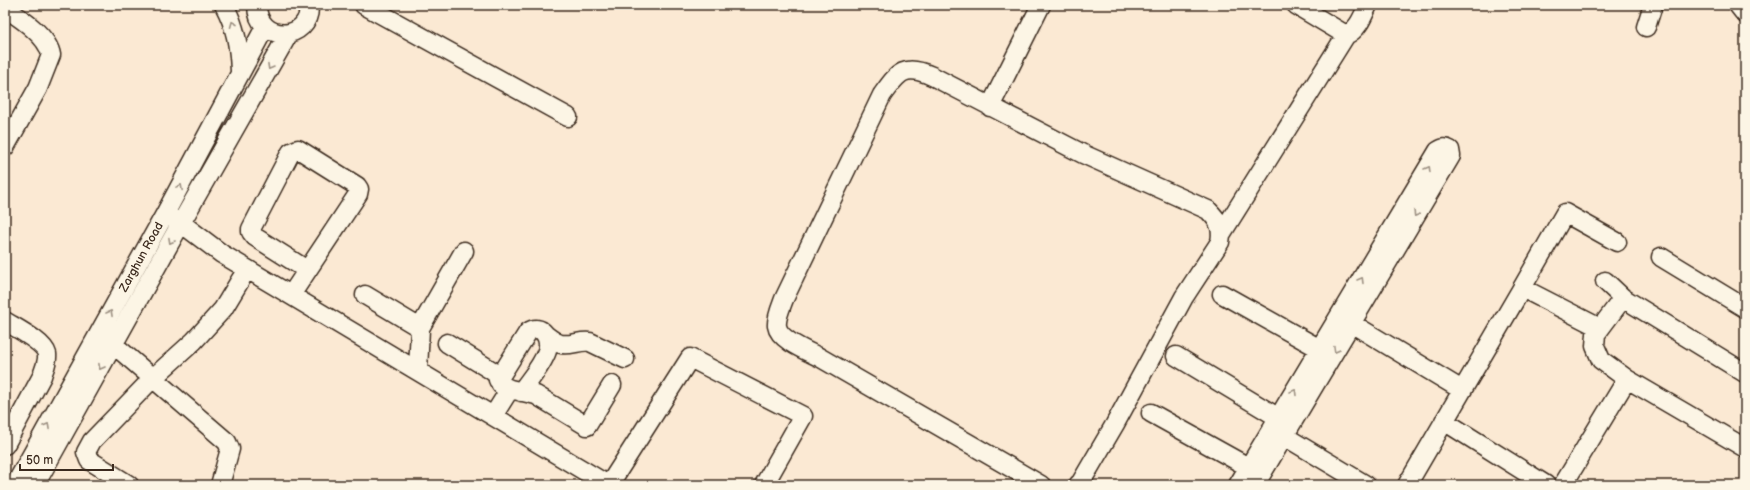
<svg xmlns="http://www.w3.org/2000/svg" width="1750" height="490" font-family="'Balsamiq Sans',sans-serif">
  <rect width="100%" height="100%" fill="#fbe9d3"/>
  <filter id="ink" filterUnits="userSpaceOnUse"><feTurbulence type="fractalNoise" baseFrequency=".025" numOctaves="2"/><feDisplacementMap in="SourceGraphic" scale="8" xChannelSelector="R" yChannelSelector="G"/><feConvolveMatrix kernelMatrix="1 2 1 2 8 2 1 2 1" color-interpolation-filters="sRGB"/></filter>
  <g filter="url(#ink)">
    <g fill="none" stroke-linecap="round" stroke-linejoin="round">
      <defs>
        <path id="minor" d="M224,5c12,22 15,42 16,66
          M257,5c0,39 54,37 52,0
          M364,5l204,112
          M1296,5l50,30c12,-5 17,-19 22,-30
          M1738,5l7,9
          M5,8c15,10 43,28 46,47l-13,33 -33,59
          M1646,27l7,-22
          M990,107l51,-102
          M165,214l16,9 41,31 386,231
          M1222,233l124,-198
          M1661,257l84,51
          M1605,281l18,17 122,75
          M1522,288l78,40
          M1222,294l98,55
          M291,295l67,-101 1,-5 -2,-3 -59,-37 -7,3 -40,77v3l4,5 52,33
          M365,295l55,33
          M1623,298l-27,36 -1,12 6,14 26,19 118,69
          M1344,315l7,8 111,67
          M5,321c11,7 39,21 42,33 1,8 -3,15 -5,22l-37,69
          M547,336c4,3 9,7 14,8 10,2 20,-4 29,-2l35,17
          M447,343l44,27 5,4 5,11 9,4 26,6 51,31 25,-41
          M113,344l114,98 3,7 -10,36
          M1176,356l103,62
          M418,371l2,-43 44,-77
          M498,380l30,-48c14,-10 23,7 19,19 -5,15 -18,29 -26,41
          M1151,413l108,60
          M493,416l17,-27
          M1444,421l102,64
          M1274,430l92,55
          M15,485l150,-271 100,-187
          M35,485l146,-262 108,-190
          M129,485l-40,-25 -3,-8 6,-11 61,-63 41,-37 29,-32 18,-30
          M609,485l81,-127 113,58 -39,69
          M1041,485l-222,-128c-12,-6 -40,-17 -42,-31 -1,-8 4,-19 7,-27l98,-204c16,-22 22,-32 50,-19l151,78 125,56c10,10 15,17 12,32l-36,55 -69,127 -34,58 -3,3
          M1238,485l200,-334c5,-3 7,-4 12,-1l1,6 -196,329
          M1407,485l115,-197 43,-75 52,29
          M1563,485l64,-106"/>
      </defs>
      <use href="#minor" stroke="#3b2a1e" stroke-width="21"/>
      <use href="#minor" stroke="#fcf5e5" stroke-width="18"/>
    </g>
    <defs><path id="oneway-chevron" d="M-2-3.5L2.5 0L-2 3.5" fill="none" stroke-width="1.6" stroke-linecap="round" stroke-linejoin="round"/></defs>
    <g stroke="#9c9082">
      <use href="#oneway-chevron" transform="translate(233 24) rotate(-112)"/>
      <use href="#oneway-chevron" transform="translate(270 67) rotate(120)"/>
      <use href="#oneway-chevron" transform="translate(1428 169) rotate(-59)"/>
      <use href="#oneway-chevron" transform="translate(180 187) rotate(-62)"/>
      <use href="#oneway-chevron" transform="translate(1416 214) rotate(121)"/>
      <use href="#oneway-chevron" transform="translate(171 241) rotate(119)"/>
      <use href="#oneway-chevron" transform="translate(1361 280) rotate(-59)"/>
      <use href="#oneway-chevron" transform="translate(110 313) rotate(-61)"/>
      <use href="#oneway-chevron" transform="translate(1336 350) rotate(120)"/>
      <use href="#oneway-chevron" transform="translate(101 367) rotate(119)"/>
      <use href="#oneway-chevron" transform="translate(1294 392) rotate(-59)"/>
      <use href="#oneway-chevron" transform="translate(47 426) rotate(-61)"/>
    </g>
  </g>
  <g text-anchor="middle" stroke-width="3.5" stroke-linejoin="round" paint-order="stroke">
    <g font-size="12" fill="#3b2a1e" stroke="#fcf5e5">
      <text transform="translate(141 257) rotate(-61)" y="4">Zarghun Road</text>
    </g>
  </g>
  <rect width="1750" height="490" fill="none" stroke="#fcf5e5" stroke-width="20"/>
  <rect x="10" y="10" width="1730" height="470" fill="none" stroke="#3b2a1e" stroke-width="1.5" filter="url(#ink)"/>
  <path d="M20 464v6h93v-6" fill="none" stroke="#3b2a1e" stroke-width="2"/>
  <text x="26" y="464" font-size="12" fill="#3b2a1e" stroke="#fcf5e5" stroke-width="3" paint-order="stroke">50 m</text>
</svg>
